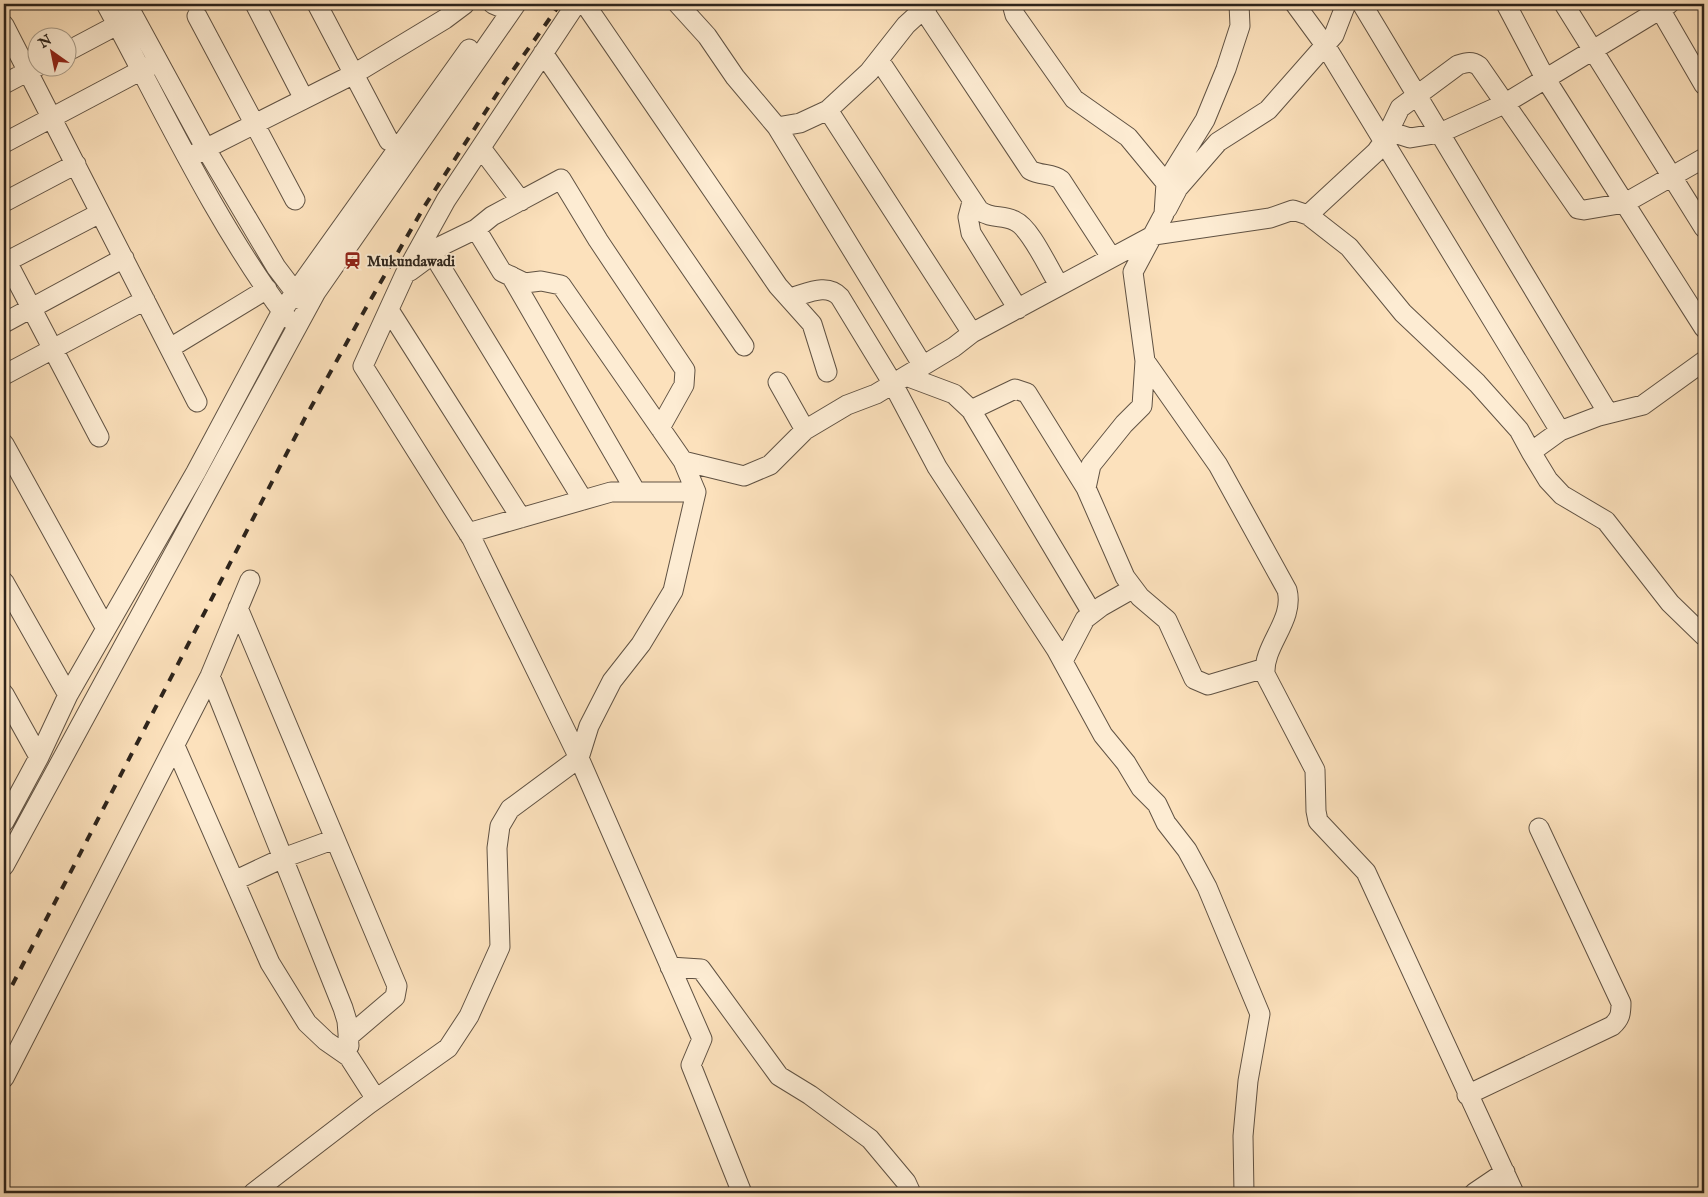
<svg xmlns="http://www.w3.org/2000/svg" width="1708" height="1197" font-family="'IM FELL English',serif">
  <rect width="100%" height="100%" fill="#fce1bc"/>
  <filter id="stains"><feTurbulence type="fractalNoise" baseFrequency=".004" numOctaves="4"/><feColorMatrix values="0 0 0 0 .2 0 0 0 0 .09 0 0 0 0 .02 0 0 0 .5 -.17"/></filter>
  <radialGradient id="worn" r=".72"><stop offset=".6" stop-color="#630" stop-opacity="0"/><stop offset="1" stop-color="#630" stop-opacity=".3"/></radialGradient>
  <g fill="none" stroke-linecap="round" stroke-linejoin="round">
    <defs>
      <path id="minor" d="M106,4c57,105 109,218 181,314
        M127,4l79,145 70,118 25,33
        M255,4l49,95
        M317,4l72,137
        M493,4l7,3
        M585,4l193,282 34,38 15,48
        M678,4l29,32 28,41 42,50 146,239
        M1012,4l3,11 59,84 54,38 38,46
        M1239,4l1,22 -14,43 -21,51 -39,63 -2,31 -31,58 12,89 -3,45 -18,18 -33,41 -5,23 39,89 15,20 27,23 27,59 14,6 57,-17
        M1295,4l30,41 235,386 -29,21 17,28 14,15 44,26 64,82 34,33
        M1362,4l246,409
        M1506,4l39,74 159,250
        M1564,4l140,224
        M1657,4l47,81
        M923,9l107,161c11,6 22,3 31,10l50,77
        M197,16l98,184
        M4,25l193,377
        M68,51l49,-26
        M543,53l201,293
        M879,60l100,150c13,10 23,4 36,11 16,7 34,49 44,64
        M4,84l34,-18
        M828,110l144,223
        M777,127l23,-4 28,-13 41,-38 37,-47 23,-21
        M1388,131l22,7 30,-5 64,-29 165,-100
        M4,143l149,-79
        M481,148l40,53
        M195,154l159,-80 91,-55 20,-15
        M4,202l72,-38
        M972,202l-4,15 3,16 47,76
        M1167,209l11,-21 40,-46 50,-32 66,-75 12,-31
        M1308,215l68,-63 8,-11 16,-33 58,-43c9,-3 14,-4 21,1l99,143 6,1 41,-7 79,-45
        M476,229l26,43 23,11 16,-2 20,4 122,176 13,31 -23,99 -32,53 -29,37 -23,45 -10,32 123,281 -11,26 51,128
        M433,254l150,246
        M4,256l95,181
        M4,263l96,-50
        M410,271l23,-17 8,-8 35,-17 16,-13 69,-37 37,61 87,130 -1,15 -24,43
        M511,276l125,216
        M790,298c16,-4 37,-16 50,-1l53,87 44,83 119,182 47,86 23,28 15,25 16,16 9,19 21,27 20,37 53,127 -12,67 -5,55 1,57
        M389,310l132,208
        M4,323l120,-65
        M170,348l97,-59
        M1145,361l73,104 69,125c8,30 -24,55 -22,84l50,96 1,41 2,10 48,51 148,321
        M4,375l141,-75
        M906,376l48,18 17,16 121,203
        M778,382l27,48
        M971,410l44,-21 12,4 59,95
        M1560,431l39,-15 44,-11 61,-44
        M4,444l101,183
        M683,461l61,15 26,-11 35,-35 42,-25 29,-11 78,-47 18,-14 182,-98 116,-17 23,-8 15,5 41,32 54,66 74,70 42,47 12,22
        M468,533l143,-41h85
        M4,582l64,113
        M238,608l159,378 -2,11 -47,40
        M1063,661l22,-42 17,-13 30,-17
        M210,676l133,332 4,13 2,25
        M4,694l35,63
        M175,746l95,217 37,60 19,18 23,16 27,42
        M4,822l35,-65 29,-62 128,-223 86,-161 187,-262
        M4,866l312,-574 200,-288
        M234,881l49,-23 52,-19
        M670,967l31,2 78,107 31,19 60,44 36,43 5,11
        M4,1078l206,-402 40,-96
        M1467,1095l145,-69c8,-7 9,-12 9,-23l-82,-175
        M253,1193l116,-89 79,-56 21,-32 31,-69 -3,-99 3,-22 10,-17 69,-51 -107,-219 -109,-173 42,-92 41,-74 130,-196
        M1474,1193l31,-21"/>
    </defs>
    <use href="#minor" stroke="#605243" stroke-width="21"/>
    <use href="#minor" stroke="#fdecd3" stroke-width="19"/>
    <path stroke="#2c231b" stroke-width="4" stroke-dasharray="9 9" stroke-linecap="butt" d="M4,1001l301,-583 62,-112 57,-99 82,-127 54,-76"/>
  </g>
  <defs>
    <symbol id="station-bare" viewBox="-9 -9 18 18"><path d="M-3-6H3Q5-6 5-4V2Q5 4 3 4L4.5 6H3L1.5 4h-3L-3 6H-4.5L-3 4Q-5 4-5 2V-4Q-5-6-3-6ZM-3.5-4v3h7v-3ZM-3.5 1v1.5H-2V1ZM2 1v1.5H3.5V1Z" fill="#8f2418" stroke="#fdecd3" stroke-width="2.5" paint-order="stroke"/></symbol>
  </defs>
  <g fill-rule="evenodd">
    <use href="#station-bare" x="340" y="248" width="25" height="25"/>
  </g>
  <g text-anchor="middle" stroke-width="4" stroke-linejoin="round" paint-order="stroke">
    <g font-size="15" font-weight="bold" fill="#2c231b" stroke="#fdecd3" text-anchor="start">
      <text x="367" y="266">Mukundawadi</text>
    </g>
  </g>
  <rect width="1708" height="1197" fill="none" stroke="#fce1bc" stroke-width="20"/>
  <rect x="5" y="5" width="1698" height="1187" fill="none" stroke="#2c231b" stroke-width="2.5"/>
  <rect x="10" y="10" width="1688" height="1177" fill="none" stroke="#2c231b"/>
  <g transform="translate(52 52) rotate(327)"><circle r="24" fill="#fdecd3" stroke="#a99c89"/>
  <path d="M0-4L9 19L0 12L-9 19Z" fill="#8f2418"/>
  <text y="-8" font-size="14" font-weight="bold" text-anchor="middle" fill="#2c231b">N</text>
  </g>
  <rect width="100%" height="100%" filter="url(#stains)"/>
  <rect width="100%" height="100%" fill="url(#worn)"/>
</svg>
